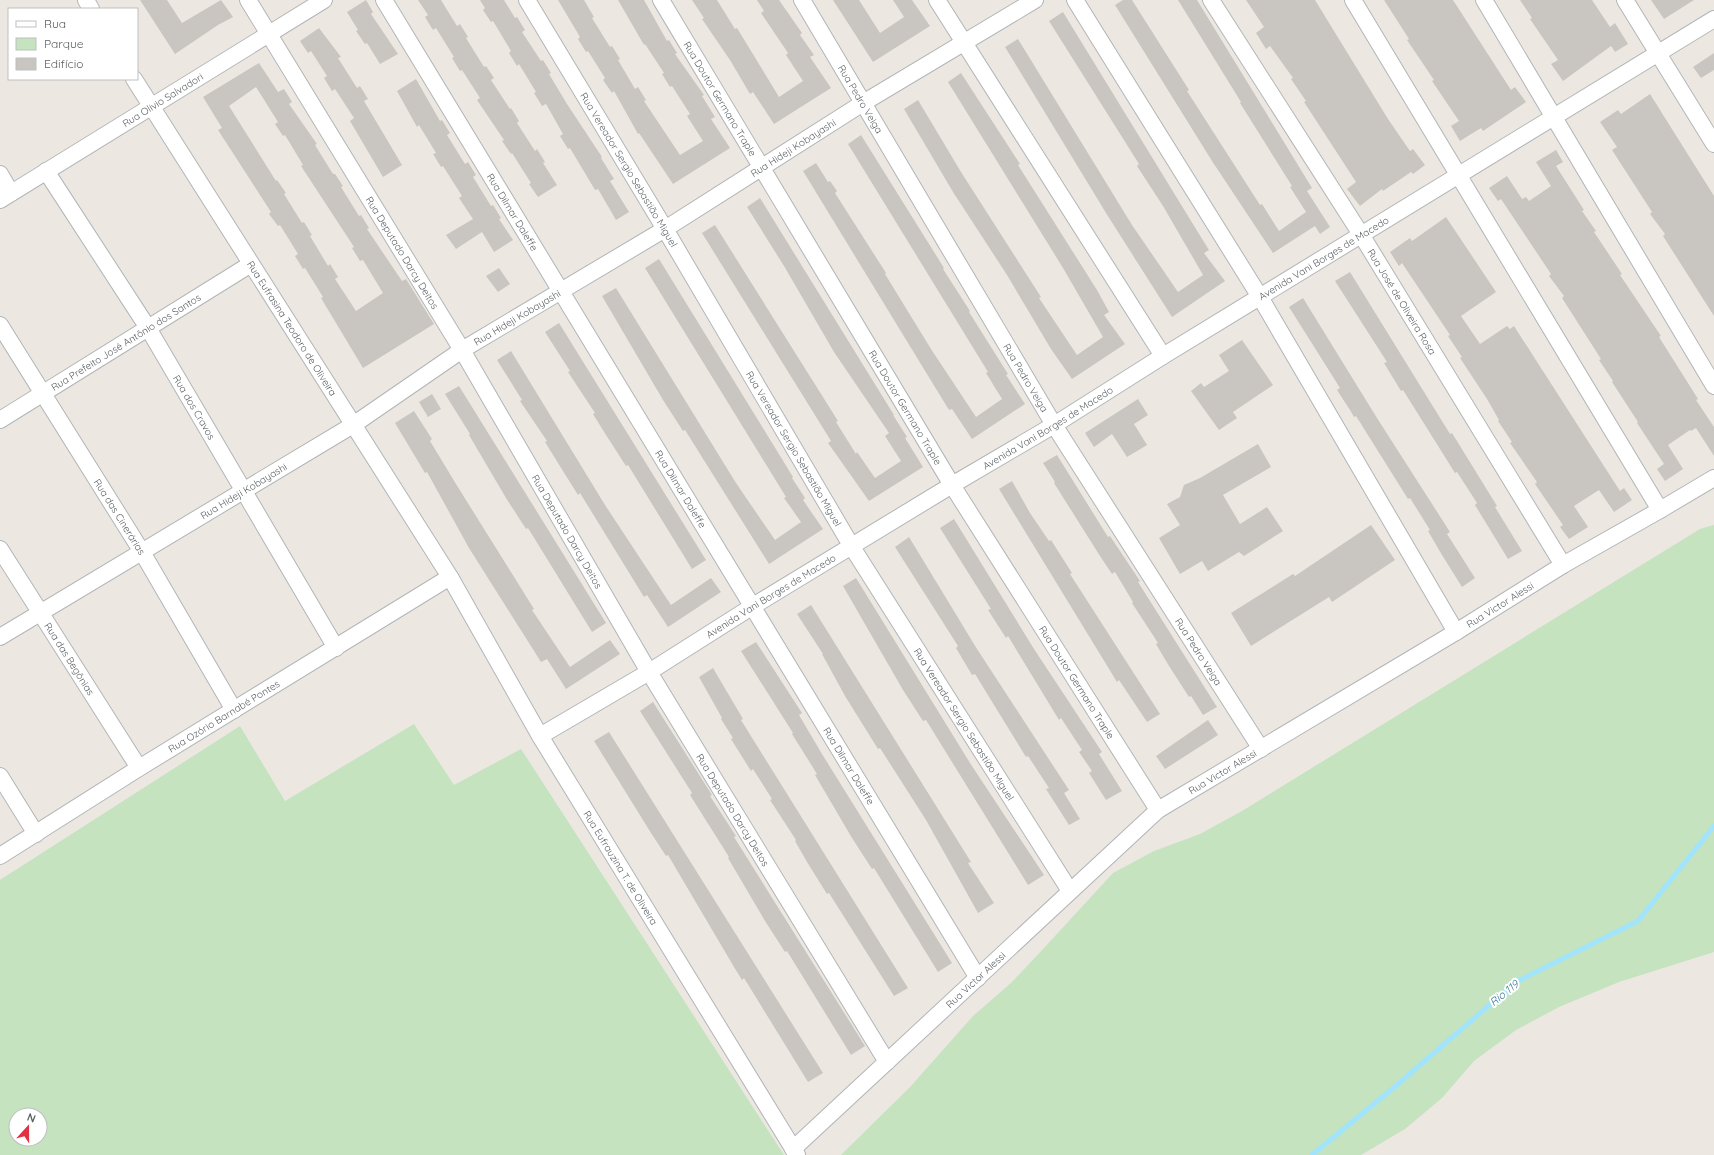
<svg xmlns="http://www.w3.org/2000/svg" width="1714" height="1155" font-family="Quicksand,sans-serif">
  <rect width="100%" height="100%" fill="#ece8e1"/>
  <path fill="#c4e3be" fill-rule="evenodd" d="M1714,525v427l-95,30 -60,25 -43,23 -42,31 -32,37 -37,31 -44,26h-520l70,-69 62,-70 38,-33 33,-35 69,-75 41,-22 46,-17 42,-23 458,-282z
    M414,724l40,61 67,-36 263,406h-784v-275l240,-154 45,75zM16,1115h24v24h-24z"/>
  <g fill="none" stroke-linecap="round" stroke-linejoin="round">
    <path stroke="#a1e4fc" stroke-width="5" d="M1312,1155l85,-70 119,-103 122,-61 76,-95"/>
  </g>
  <path fill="#c9c5c0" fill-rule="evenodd" d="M140,0h27l15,23 39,-23 12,17 -15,8 -43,29z
    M366,0l7,12 -2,2 27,40 -18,10 -13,-21 -2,1 -9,-13 2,-1 -11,-18z
    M418,0h23l16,26 3,-2 8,13 -2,1 18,29 2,-1 8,12 -3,2 19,29 1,-1 8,13 -2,2 18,28 2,-2 8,13 -2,1 14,22 -19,12 -9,-13 2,-1 -19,-30 -1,1 -9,-13 2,-1 -27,-40 3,-2 -18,-28 -2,1 -8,-13 2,-1 -18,-29 -3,2 -8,-13 3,-2z
    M480,0h24l11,18 2,-1 8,13 -3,2 19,29 2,-1 8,13 -2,1 18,30 35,53 -1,1 13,21 -4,2 19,31 -13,8 -18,-31 -3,1 -25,-42 -2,1 -8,-13 3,-2 -17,-30 -4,2 -8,-13 2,-1 -17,-28 -2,2 -8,-13 2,-2 -18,-30 -2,1 -8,-12 2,-2z
    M558,0h26l10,17 -2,1 18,29 2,-1 8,13 -2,1 17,29 3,-2 8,13 -2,1 36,54 23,-14 -16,-25 3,-2 -18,-28 -2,1 -8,-13 2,-1 -19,-29 -1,1 -26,-45h26l23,41 2,-1 8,13 -2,1 29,41 -2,1 13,21 -4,2 19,29 -57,36 -34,-51 -1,1 -24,-43 -2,2 -9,-13 2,-2 -17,-27 -2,1 -8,-13 2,-2z
    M692,0h25l18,29 2,-1 42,69 24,-16 -17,-26 2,-2 -27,-40 3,-2 -7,-11h22l23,33 -2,2 14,20 -4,2 21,31 -57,36 -21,-32 -3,2 -20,-34 -28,-41 2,-1z
    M833,0h26l21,33 24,-16 -11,-17h19l18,26 -57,36z
    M1123,0h9l57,90 -2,1 73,114 2,-1 17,27 27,-19 -16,-25 2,-1 -52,-83 1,-1 -63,-102h19l115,188 -5,3 23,36 -10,7 -5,-8 -42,27 -61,-92 -97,-156z
    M1246,0h69l73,119 22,32 3,-2 12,16 -12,9 -2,-2 -28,19 -1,-2 -22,17 -13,-17 9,-7 -52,-80 2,-1 -15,-22 2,-1 -23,-32 -4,3 -10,-16 8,-6z
    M1384,0h69l58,90 4,-3 11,15 -43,29 -2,-3 -21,13 -9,-15 8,-5 -27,-40 2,-1 -27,-40 2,-1z
    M1520,0h72l18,27 5,-4 13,21 -13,8 -4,-6 -48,35 -12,-17 7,-4 -28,-41 2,-1z
    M1651,0h43l-30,19z
    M1063,12l133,217 13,21 -5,3 21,28 -53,36 -66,-104 -101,-166 13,-8 114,186 46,67 25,-17 -40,-69 -26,-40 2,-2 -90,-143z
    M319,28l22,29 -3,1 19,30 3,-2 8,13 -4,2 38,64 -19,12 -33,-56 4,-3 -19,-29 -3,2 -8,-13 3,-2 -16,-25 -3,2 -8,-12z
    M1714,53v17l-13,8 -8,-11z
    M259,63l19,29 6,-3 8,13 -3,2 28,40 -2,1 18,29h2l8,12 -2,1 18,29 2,-1 8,13 -2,1 35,52 4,-2 28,45 -71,44 -42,-70 2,-1 -18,-29 -2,1 -8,-13 3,-2 -18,-29 -2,1 -9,-12 2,-2 -53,-82 4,-2 -19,-31zM256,87l22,35 -3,2 8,12 2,-1 18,30 -2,1 53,81 -2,1 8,13 3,-1 20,33 -27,18 -21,-32 3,-2 -8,-13 -2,2 -18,-30 2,-1 -8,-13 -2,1 -18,-29 2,-1 -9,-13 -1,1 -47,-75z
    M961,73l59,91 -2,1 79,125 12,22 -5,3 21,29 -53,35 -21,-30 -44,-74 -54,-83 -49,-83 14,-9 43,72 80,125 -2,1 38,57 26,-18 -40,-69 -115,-186z
    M416,79l24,42 2,-1 8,13 -3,2 18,29 3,-2 8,13 -3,2 18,29 2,-1 8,13 -2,1 14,21 -19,12 -12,-20 -26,17 -10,-14 27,-16 -14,-21 3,-2 -19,-30 -2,1 -8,-13 3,-1 -17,-28 -2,2 -20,-36z
    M1650,94l64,102v120l-51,-80 2,-2 -15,-20 2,-2 -40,-62 5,-3 -17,-25 18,-12 3,4z
    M861,135l83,133 -1,1 27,42 -1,1 39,62 -2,1 19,29 -53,35 -20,-30 -3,1 -19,-31 -127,-208 13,-8 12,19 2,-1 7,10 -2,2 51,80 -1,1 46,75 45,68 26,-18 -16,-26 2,-1 -140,-228z
    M1556,150l7,12 -7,4 28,44 -2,1 14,20 -2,1 28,42 -2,1 41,61 -2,1 39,62 -2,1 18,27v29l-18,-28 -5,3 -1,-1 -22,15 15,24 -18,12 -8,-12 7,-5 -27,-41 1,-1 -26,-40 1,-1 -14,-21 2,-1 -39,-61 2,-2 -15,-20 2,-2 -50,-75 -3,2 -9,-13 18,-12 15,23 4,-2 3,4 22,-15 -15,-24z
    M760,198l134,217h-1l14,22 -2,1 18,29 -54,34 -41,-58 3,-2 -129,-208 13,-8 123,196 -2,1 20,32 1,-2 18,26 26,-17 -16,-25 4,-3 -55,-81 -50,-86 -37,-59z
    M1446,217l50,75 -35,24 19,28 27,-18 3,3 4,-3 106,165 4,-3 8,12 -18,12 -15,-22 -25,16 14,21 -19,12 -9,-12 3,-2 -28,-41 2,-2 -27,-39 2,-1 -14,-21 1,-1 -12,-21 -27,-41 2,-1 -14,-21 2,-1 -48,-72 -3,3 -9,-14 20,-14 2,3z
    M659,259l134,218 -1,1 13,20 -2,2 20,29 -54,35 -84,-134 -2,1 -20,-31 -61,-104 14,-8 120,195 39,57 26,-18 -17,-24 2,-1 -141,-229z
    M499,268l11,16 -12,8 -12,-16z
    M1350,272l100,162 2,-1 45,73 -2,1 27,44 -14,8 -33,-54 2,-2 -20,-31 -2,1 -5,-8 -47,-75 -2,1 -17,-28 3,-1 -52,-81z
    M1303,298l74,120 73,114 -3,2 28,44 -13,9 -20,-32 -14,-24 2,-1 -20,-32 -2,1 -52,-83 -2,1 -4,-7 -13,-20 3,-2 -51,-81z
    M559,323l147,237 -14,9 -64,-104 -2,1 -20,-31 -13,-21 2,-1 -27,-41 2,-1 -25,-39z
    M1242,340l31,45 -40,27 4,6 -18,12 -28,-39 10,-8 3,4 25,-16 -10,-16z
    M511,351l94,154 66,100 40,-27 10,14 -53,35 -21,-32 -3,2 -64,-104 -2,2 -20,-32 -13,-21 2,-1 -27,-40 2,-1 -25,-40z
    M459,386l147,237 -14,9 -64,-104 -2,1 -20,-31 -37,-63 1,-1 -25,-40z
    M432,394l9,15 -13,8 -9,-15z
    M1138,399l10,16 -14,9 13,21 -20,12 -15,-23 -18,13 -9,-14z
    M414,411l18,28 -2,2 26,43 78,125 -2,1 38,57 40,-27 10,14 -54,35 -19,-30 -6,3 -72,-114 -42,-76 -2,1 -30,-50z
    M1258,444l13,23 -48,28 17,29 27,-17 16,24 -39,25 -5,-4 -31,19 -6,-10 -22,13 -21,-36 21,-13 -13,-21 13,-7 4,-12 16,-7z
    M1057,455l51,82 2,-1 30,45 -2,1 79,125 -14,8 -12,-19 -2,1 -20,-31 -13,-22 2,-1 -26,-40 1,-1 -18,-30 -3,2 -12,-18 -46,-73 1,-1 -12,-19z
    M1012,481l18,32 19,28 2,-1 21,33 -2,1 90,140 -13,8 -28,-42 -2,2 -118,-193z
    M954,519l80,130 68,103 -3,2 23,37 -16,9 -17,-27 3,-2 -13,-19 3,-2 -21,-32 -2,2 -51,-84 -2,2 -18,-28 3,-1 -51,-81z
    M1371,525l24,35 -63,42 -3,-5 -78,49 -20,-33 62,-39 2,2z
    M909,537l68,112 92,141 -5,3 16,26 -11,6 -23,-36 3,-1 -21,-32 -2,1 -51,-83 -3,1 -16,-27 2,-2 -63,-99z
    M856,578l114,185 74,112 -16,10 -102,-165 -3,1 -20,-31 -60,-104z
    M811,605l160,257 -3,1 26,40 -16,10 -52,-93 -46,-72 -2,1 -33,-53 -23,-42h1l-26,-40z
    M756,642l46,71 -3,2 23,39 130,209 -14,9 -64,-104 -2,1 -20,-31 -37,-63 2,-1 -25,-40 1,-1 -52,-82z
    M713,668l30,51 -2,1 167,268 -14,8 -65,-103 -2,1 -20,-32 -12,-21 1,-1 -26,-40 2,-1 -19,-30 -2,2 -20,-32 2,-1 -12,-19 1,-1 -23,-41z
    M653,702l59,93 -2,1 26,40 -2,1 131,209 -14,9 -64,-104 -2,1 -20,-31 -37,-63 1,-1 -39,-62 2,-2 -52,-82z
    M1208,720l10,15 -53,34 -9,-13z
    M609,732l214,341 -15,9 -64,-104 -2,2 -8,-13 -66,-112 -2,1 -15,-23 -57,-92z"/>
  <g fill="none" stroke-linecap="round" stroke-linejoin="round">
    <defs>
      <g id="minor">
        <path d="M86,0l5,9"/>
        <path id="s1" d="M248,0l214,350 187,322 238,390"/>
        <path id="s2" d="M384,0l594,978"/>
        <path id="s3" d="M527,0l138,229 187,318 218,344"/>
        <path id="s4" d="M661,0l291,485 206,325"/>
        <path id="s5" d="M802,0l252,425 207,324"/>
        <path d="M937,0l226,356"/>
        <path d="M1075,0l185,297 196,335"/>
        <path id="s6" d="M1211,0l151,236 201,329"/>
        <path d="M1353,0l307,510"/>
        <path d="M1484,0l230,386"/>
        <path d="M1625,0l89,144"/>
        <path id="s7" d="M134,79l316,498 90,159 257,419"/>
        <path id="s8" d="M46,171l102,157 188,320"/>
        <path d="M0,174l11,19"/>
        <path id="s9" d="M0,200l324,-200"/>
        <path id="s10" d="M0,325l142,227 92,158"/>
        <path id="s11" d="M0,420l251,-156"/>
        <path id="s12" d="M0,549l139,219"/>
        <path id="s13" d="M0,637l353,-212 109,-75 203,-121 198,-126 172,-103"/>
        <path id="s14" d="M540,736l109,-64 104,-66 199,-121 102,-60 109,-69 551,-337"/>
        <path d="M0,776l36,58"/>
        <path id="s15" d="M0,856l139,-88 311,-191"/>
        <path id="s16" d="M793,1149l365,-339 298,-178 107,-67 97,-55 54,-32"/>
      </g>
    </defs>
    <use href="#minor" stroke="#b2b5b8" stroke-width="18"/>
    <use href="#minor" stroke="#fff" stroke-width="16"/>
  </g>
  <g text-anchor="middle" stroke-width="4" stroke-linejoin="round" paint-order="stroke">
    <g font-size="10" fill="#595e61" stroke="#fff">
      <text dy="4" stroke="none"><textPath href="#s4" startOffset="115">Rua Doutor Germano Traple</textPath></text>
      <text dy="4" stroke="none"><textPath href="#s5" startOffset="115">Rua Pedro Veiga</textPath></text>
      <text dy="4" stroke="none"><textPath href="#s9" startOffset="191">Rua Olivio Salvadori</textPath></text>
      <text dy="4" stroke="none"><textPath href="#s13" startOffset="932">Rua Hideji Kobayashi</textPath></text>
      <text dy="4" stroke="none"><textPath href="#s3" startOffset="198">Rua Vereador Sergio Sebastião Miguel</textPath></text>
      <text dy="4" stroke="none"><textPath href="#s2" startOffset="248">Rua Dilmar Daleffe</textPath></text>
      <text dy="4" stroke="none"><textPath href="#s1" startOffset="296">Rua Deputado Darcy Deitos</textPath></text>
      <text dy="4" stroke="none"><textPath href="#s14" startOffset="918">Avenida Vani Borges de Macedo</textPath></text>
      <text dy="4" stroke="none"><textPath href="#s6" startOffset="357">Rua José de Oliveira Rosa</textPath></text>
      <text dy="4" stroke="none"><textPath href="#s13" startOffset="608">Rua Hideji Kobayashi</textPath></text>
      <text dy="4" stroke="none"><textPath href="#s7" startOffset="295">Rua Eufrasina Teodoro de Oliveira</textPath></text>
      <text dy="4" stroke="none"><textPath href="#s11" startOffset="148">Rua Prefeito José Antônio dos Santos</textPath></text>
      <text dy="4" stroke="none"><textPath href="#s5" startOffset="439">Rua Pedro Veiga</textPath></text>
      <text dy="4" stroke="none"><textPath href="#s8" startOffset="279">Rua dos Cravos</textPath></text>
      <text dy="4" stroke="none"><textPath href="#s4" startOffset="475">Rua Doutor Germano Traple</textPath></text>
      <text dy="4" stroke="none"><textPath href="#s14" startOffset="594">Avenida Vani Borges de Macedo</textPath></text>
      <text dy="4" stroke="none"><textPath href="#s3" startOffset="522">Rua Vereador Sergio Sebastião Miguel</textPath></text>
      <text dy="4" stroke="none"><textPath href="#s2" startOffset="572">Rua Dilmar Daleffe</textPath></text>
      <text dy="4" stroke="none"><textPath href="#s13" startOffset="284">Rua Hideji Kobayashi</textPath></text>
      <text dy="4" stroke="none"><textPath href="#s10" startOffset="226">Rua das Cinerárias</textPath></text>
      <text dy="4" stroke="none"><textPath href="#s1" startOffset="620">Rua Deputado Darcy Deitos</textPath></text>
      <text dy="4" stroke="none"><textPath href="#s14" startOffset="270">Avenida Vani Borges de Macedo</textPath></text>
      <text dy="4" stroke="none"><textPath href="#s16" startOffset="897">Rua Victor Alessi</textPath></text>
      <text dy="4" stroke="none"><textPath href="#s5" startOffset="763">Rua Pedro Veiga</textPath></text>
      <text dy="4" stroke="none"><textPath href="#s12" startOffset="130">Rua das Begônias</textPath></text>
      <text dy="4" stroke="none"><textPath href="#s4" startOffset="799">Rua Doutor Germano Traple</textPath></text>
      <text dy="4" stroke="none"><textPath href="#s15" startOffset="264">Rua Ozório Barnabé Pontes</textPath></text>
      <text dy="4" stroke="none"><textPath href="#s3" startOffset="846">Rua Vereador Sergio Sebastião Miguel</textPath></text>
      <text dy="4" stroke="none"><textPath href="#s2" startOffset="896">Rua Dilmar Daleffe</textPath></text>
      <text dy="4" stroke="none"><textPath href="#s16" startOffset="573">Rua Victor Alessi</textPath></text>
      <text dy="4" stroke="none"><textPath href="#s1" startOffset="944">Rua Deputado Darcy Deitos</textPath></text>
      <text dy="4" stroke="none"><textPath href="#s7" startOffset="927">Rua Eufrauzina T. de Oliveira</textPath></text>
      <text dy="4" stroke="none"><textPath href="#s16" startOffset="249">Rua Victor Alessi</textPath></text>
    </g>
    <g font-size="11" font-style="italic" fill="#3b7b9b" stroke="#fff">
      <text transform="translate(1504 993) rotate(-39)" y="4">Rio 119</text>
    </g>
  </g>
  <rect x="8" y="8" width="130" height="72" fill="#ffffff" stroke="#bdbfc0"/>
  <rect x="16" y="21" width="20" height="6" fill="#ffffff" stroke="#bdbfc0"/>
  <text x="44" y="28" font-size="12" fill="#595e61">Rua</text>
  <rect x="16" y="38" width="20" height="12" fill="#c4e3be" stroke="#bdbfc0"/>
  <text x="44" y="48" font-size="12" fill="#595e61">Parque</text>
  <rect x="16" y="58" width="20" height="12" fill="#c9c5c0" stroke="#bdbfc0"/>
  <text x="44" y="68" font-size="12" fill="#595e61">Edifício</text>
  <g transform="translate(28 1127) rotate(21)"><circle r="19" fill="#ffffff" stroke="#bdbfc0"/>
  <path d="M0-3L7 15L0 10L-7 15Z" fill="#e23142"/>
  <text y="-6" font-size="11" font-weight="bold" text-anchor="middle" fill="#595e61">N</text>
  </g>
</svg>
